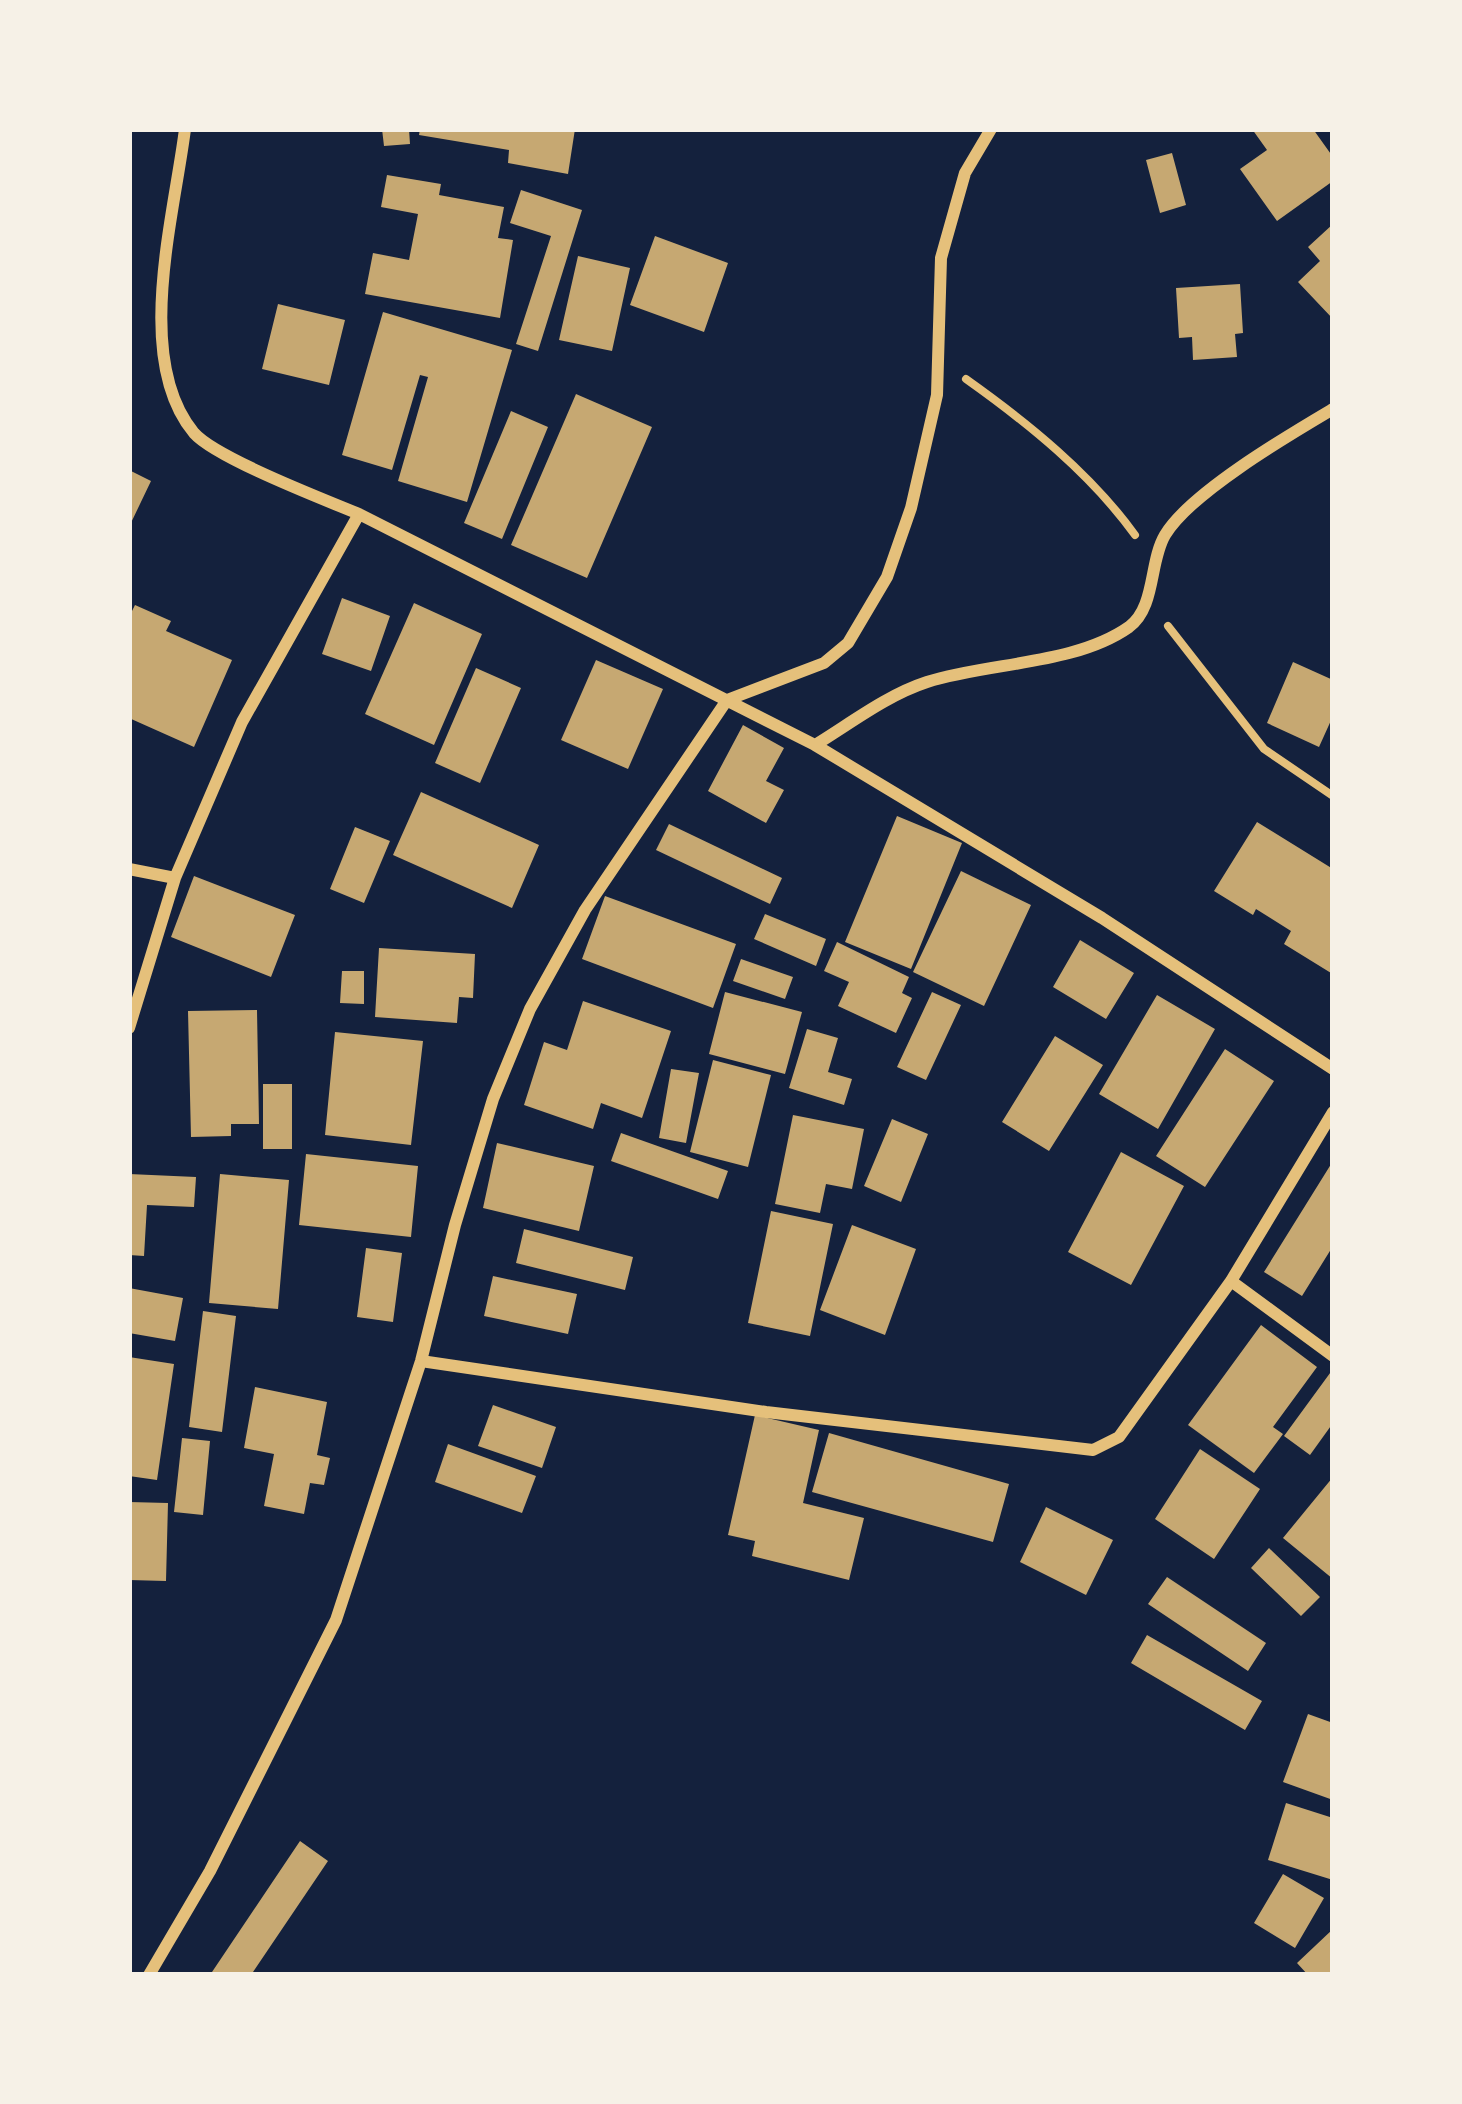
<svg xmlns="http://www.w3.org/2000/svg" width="1462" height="2104" font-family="Arial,sans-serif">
  <rect width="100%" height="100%" fill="#14213d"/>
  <path fill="#c6a872" d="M382,129h27l1,15 -26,2z
    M420,129h155l-7,45 -60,-11 1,-13 -90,-15z
    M1252,129h61l20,28v24l-56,40 -37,-52 27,-19z
    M1172,153l14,52 -26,8 -14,-53z
    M387,175l54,9 -2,11 65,12 -6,31 15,2 -13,78 -135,-24 8,-41 36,7 9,-46 -37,-7z
    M521,190l61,20 -44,141 -22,-7 35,-108 -41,-13z
    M1333,224v95l-35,-37 22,-21 -12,-14z
    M655,236l73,27 -24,69 -74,-27z
    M578,256l52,12 -18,83 -53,-11z
    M1240,284l3,49 -8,1 2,23 -44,3 -1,-23 -13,1 -3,-50z
    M278,304l67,16 -16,65 -67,-16z
    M383,312l129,38 -45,152 -69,-21 30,-104 -8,-2 -28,95 -50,-15z
    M576,394l76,33 -65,151 -76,-33z
    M511,411l37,16 -46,112 -38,-16z
    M129,470l22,11 -22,46z
    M342,598l48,18 -19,55 -49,-17z
    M414,603l68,31 -48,111 -69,-31z
    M135,605l36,16 -5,10 66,29 -38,87 -65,-29v-101z
    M596,660l67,29 -35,80 -67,-29z
    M1293,662l40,18v36l-14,31 -52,-24z
    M476,668l45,20 -41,95 -45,-20z
    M743,725l41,23 -18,33 18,9 -18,33 -58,-32z
    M421,792l118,53 -27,63 -119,-53z
    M897,816l65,27 -51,126 -66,-27z
    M1257,822l76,47 -2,104 -47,-29 7,-13 -35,-22 -3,6 -39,-24z
    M669,824l113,54 -12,26 -114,-54z
    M355,827l35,14 -26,62 -34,-14z
    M961,871l70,34 -47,101 -71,-34z
    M194,876l101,39 -24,62 -100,-40z
    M605,896l131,48 -23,64 -131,-49z
    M765,914l61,25 -10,27 -62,-27z
    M1080,940l54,33 -28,46 -53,-32z
    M837,942l72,35 -7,16 10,5 -16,35 -58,-27 11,-24 -25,-11z
    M379,948l96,6 -2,44 -14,-1 -2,26 -82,-6z
    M741,959l52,18 -8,22 -52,-18z
    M342,971h22v33l-24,-1z
    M725,992l77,20 -17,62 -76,-20z
    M932,992l29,13 -35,75 -29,-13z
    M1157,995l58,34 -57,100 -59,-35z
    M583,1001l88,30 -29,87 -41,-15 -8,26 -69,-24 20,-63 23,8z
    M257,1010l2,114h-28v12l-40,1 -3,-126z
    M807,1029l31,9 -10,34 24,7 -8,26 -55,-17z
    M335,1032l88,9 -12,104 -86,-10z
    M1055,1036l48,29 -54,86 -47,-29z
    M1225,1049l49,32 -69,106 -49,-31z
    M713,1060l58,15 -23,92 -58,-15z
    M671,1069l28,4 -13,70 -27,-5z
    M263,1084h29v65h-29z
    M793,1115l71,14 -12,60 -26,-5 -6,29 -45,-9z
    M892,1119l36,15 -27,68 -37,-16z
    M621,1133l107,38 -10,28 -107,-38z
    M497,1143l97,23 -15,65 -96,-23z
    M1121,1152l63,34 -53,99 -63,-33z
    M306,1154l112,12 -7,71 -112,-12z
    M1333,1161v85l-31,50 -38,-24z
    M129,1174l67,3 -2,30 -47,-2 -3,51 -15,-1z
    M220,1174l69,6 -11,129 -69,-6z
    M771,1211l62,13 -23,112 -62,-13z
    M852,1225l64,24 -31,86 -65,-25z
    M524,1229l109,28 -8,33 -109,-27z
    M366,1248l36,5 -9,69 -36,-5z
    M493,1276l84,18 -9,40 -84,-18z
    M129,1288l54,10 -8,43 -46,-8z
    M203,1311l33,5 -14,116 -33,-5z
    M1261,1325l56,42 -44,60 10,7 -29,39 -66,-48z
    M129,1357l45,7 -17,116 -28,-4z
    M1333,1369v54l-23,32 -26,-19z
    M255,1387l72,15 -10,53 13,3 -6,27 -14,-2 -6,31 -40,-8 10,-52 -30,-6z
    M493,1405l63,22 -14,41 -64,-22z
    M755,1415l64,15 -16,73 61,15 -15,62 -97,-24 3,-15 -27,-6z
    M829,1433l180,51 -16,58 -181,-50z
    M182,1438l28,3 -7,74 -29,-3z
    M448,1444l88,32 -14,37 -87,-31z
    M1200,1449l60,40 -46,70 -59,-40z
    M1333,1477v102l-50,-41z
    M129,1502l39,1 -2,78 -37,-1z
    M1046,1507l67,33 -27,55 -66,-33z
    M1269,1548l51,49 -19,19 -50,-48z
    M1167,1577l99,66 -18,28 -100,-67z
    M1147,1635l115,66 -17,29 -114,-67z
    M1308,1714l25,9v77l-50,-18z
    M1286,1803l47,15v62l-65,-20z
    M300,1841l28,20 -77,114h-36l-3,-3z
    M1283,1874l41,24 -29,50 -41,-25z
    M1333,1929v46h-25l-11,-12z"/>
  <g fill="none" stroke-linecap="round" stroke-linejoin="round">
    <path stroke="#e5c07b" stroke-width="8" d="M966,379c62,44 125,95 169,156
      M1168,626l96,123 69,47"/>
    <path stroke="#e5c07b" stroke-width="12" d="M185,129c-11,88 -52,231 9,304 22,25 129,66 165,81l456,231 287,173 231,151
      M815,745c36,-22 72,-50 112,-63 63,-20 148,-17 202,-55 27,-20 20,-65 36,-92 25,-42 124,-100 168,-126
      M129,869l46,9
      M129,1028l46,-150 67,-156 117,-208
      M1231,1281l102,75
      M421,1361l345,51 327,38 26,-13 112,-156 102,-169
      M149,1975l61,-104 126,-251 85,-259 34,-136 38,-126 37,-90 55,-99 142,-210 97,-37 24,-20 39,-66 24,-69 26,-113 4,-137 24,-85 26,-44"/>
  </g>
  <rect width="1462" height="2104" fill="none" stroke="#f6f1e7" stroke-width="264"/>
</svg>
